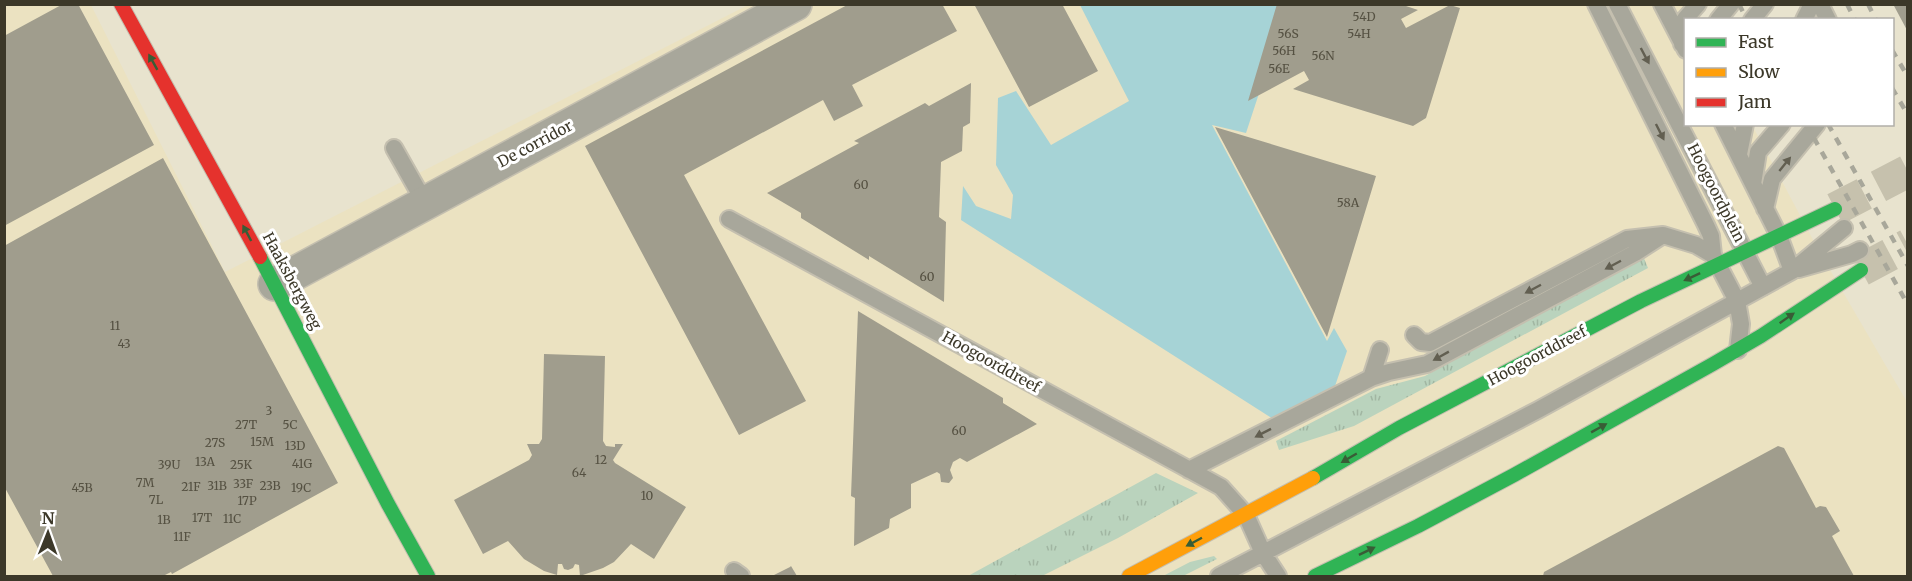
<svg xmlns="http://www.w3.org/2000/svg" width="1912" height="581" font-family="Merriweather,serif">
  <defs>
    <pattern id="grass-tufts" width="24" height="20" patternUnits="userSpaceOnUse" patternTransform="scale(1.5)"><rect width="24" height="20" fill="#bad3bd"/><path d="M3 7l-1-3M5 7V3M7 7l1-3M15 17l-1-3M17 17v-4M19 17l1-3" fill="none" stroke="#a1b6a2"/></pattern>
  </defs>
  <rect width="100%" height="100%" fill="#e8e3ce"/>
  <path fill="#ebe2c1" d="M4,5h87l134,267 523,-267h939l-1,15v104l66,1 67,126 88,151v174h-697l61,-33 -63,33h-1203z"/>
  <path fill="url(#grass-tufts)" d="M1643,256l5,12 -294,158 -75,24 -3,-9 100,-52 49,-13z
    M1156,473l42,20 -80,45 -76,38h-74z
    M1214,556l3,3 -34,17h-20l27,-14z"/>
  <path fill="#a6d3d6" d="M1080,5h208l-42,128 -34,-8 115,216 7,-13 13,23 -12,35 -62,33 -312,-199 2,-34 13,20 35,13 2,-24 -17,-30 2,-67 18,-7 35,54 78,-44z"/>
  <path fill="#a09d8d" d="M63,4h15l76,141 -150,81v-190z
    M849,4h93l15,27 -105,54 11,21 -29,15 -11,-21 -139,75 122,226 -67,34 -154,-289z
    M974,4h88l36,67 -69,36z
    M1277,4h123l18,6 -17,9 5,9 44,-23 10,3 -34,110 -13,8 -120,-37 16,-9 -5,-9 -56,30z
    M1893,4h15v28z
    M971,83l-1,40 -7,4 -1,24 -21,11 -2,55 7,5 -2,80 -75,-46v4l-68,-42v-5l-34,-20 92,-50 -5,-2 71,-38 4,3z
    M1215,127l161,49 -49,161z
    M163,158l175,325 -166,91 -1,-2 -8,4h-110l-49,-90v-240z
    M858,311l145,87v5l34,21 -70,38 -7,-4 -7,4 -3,8 3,8 -4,5 -8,-1 -1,-8 -3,-2 -26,12v24l-21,11 -1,9 -35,18 1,-48 -4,-2z
    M544,354l61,2 -2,85 3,5 9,1v-3h8l-10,16 2,3 71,44 -32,52 -23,-15 -17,18 -11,6 -23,8 -1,-11 -4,-1 -2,4 -5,2 -4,-1 -2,-5h-4l-1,11 -13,-4 -20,-12 -16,-18 -25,13 -29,-54 75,-40 3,-5 -5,-11h12l3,-5z
    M1778,446l6,2 32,60 4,-2 6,1 14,24 -8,5 22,40h-311l1,-4z
    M791,566l6,10h-25l18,-9z"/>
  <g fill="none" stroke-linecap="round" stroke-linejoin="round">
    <path stroke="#c6c1ad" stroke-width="33" stroke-dasharray="33 16" stroke-linecap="butt" d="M1835,209l73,-38
      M1861,270l47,-25"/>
    <defs>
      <path id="lane" d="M1596,4l110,221 5,11 2,19
        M1617,4l146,283
        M1662,4l24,46
        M1820,4l8,16
        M1718,20l13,-16
        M1752,20l13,-16
        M1804,20l8,-16
        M1682,44l3,-25 13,-15
        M1723,124l56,112 13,35
        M394,148l31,55
        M1739,154l6,-30
        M1753,184l5,-32 24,-28
        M1765,209l7,-30 45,-55
        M729,219l492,268 25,28 17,38 15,23
        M1799,269l53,-15 8,-4
        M1414,335l7,7 9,1 197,-104 36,-4 33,10 17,10 24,46 4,23 -3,26
        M1371,378l9,-28
        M1189,470l182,-92 18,-6 38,-8 208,-111 28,-18
        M734,571l7,5
        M1219,576l319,-166 254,-139 52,-43"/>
      <path id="street" d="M275,284l520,-280"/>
      <path id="fast" d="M260,257l128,247 40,72
        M1313,478l86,-50 242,-127 194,-92
        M1315,576l103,-50 96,-51 199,-111 48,-28 100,-66"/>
      <path id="slow" d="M1129,576l184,-98"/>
      <path id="jam" d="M121,4l139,253"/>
    </defs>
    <use href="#lane" stroke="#c4bfaf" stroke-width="20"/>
    <use href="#street" stroke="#c4bfaf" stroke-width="36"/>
    <use href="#fast" stroke="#c4bfaf" stroke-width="16"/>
    <use href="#slow" stroke="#c4bfaf" stroke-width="16"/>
    <use href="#jam" stroke="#c4bfaf" stroke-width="16"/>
    <use href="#lane" stroke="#a8a79b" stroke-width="16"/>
    <use href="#street" stroke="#a8a79b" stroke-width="33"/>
    <use href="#fast" stroke="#30b455" stroke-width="14"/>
    <use href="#slow" stroke="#ff9f0a" stroke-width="14"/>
    <use href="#jam" stroke="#e5322d" stroke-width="14"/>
    <path stroke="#a8a79a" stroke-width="4.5" stroke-dasharray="8 8" stroke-linecap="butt" d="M1739,4l8,16
      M1761,4l8,16
      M1847,4l8,16
      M1868,4l8,16
      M1892,50l16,27
      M1892,88l16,27
      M1806,124l102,181
      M1828,124l80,142"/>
  </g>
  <defs><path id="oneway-solid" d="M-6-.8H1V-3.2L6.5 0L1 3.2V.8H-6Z" transform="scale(1.5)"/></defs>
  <g fill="#625f51">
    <use href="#oneway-solid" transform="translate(1645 56) rotate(62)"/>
    <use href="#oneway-solid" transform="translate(1660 132) rotate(63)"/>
    <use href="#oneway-solid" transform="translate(1785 164) rotate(-51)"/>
    <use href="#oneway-solid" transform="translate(1613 265) rotate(152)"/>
    <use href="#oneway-solid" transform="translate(1533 289) rotate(152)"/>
    <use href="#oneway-solid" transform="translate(1441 356) rotate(151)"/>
    <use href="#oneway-solid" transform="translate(1263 433) rotate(153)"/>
  </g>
  <g fill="#385d36">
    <use href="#oneway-solid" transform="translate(153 62) rotate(-119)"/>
    <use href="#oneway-solid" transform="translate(247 233) rotate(-118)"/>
    <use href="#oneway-solid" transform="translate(1692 277) rotate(155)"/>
    <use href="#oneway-solid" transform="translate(1787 318) rotate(-35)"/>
    <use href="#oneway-solid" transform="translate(1599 428) rotate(-29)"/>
    <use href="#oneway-solid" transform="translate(1349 458) rotate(150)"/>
    <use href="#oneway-solid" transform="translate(1194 542) rotate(152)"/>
    <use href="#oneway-solid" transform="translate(1367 551) rotate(-26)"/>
  </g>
  <g text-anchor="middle" stroke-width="6" stroke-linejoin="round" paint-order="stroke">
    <g font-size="12" fill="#555142">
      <text x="1364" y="21">54D</text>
      <text x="1288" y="38">56S</text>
      <text x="1359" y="38">54H</text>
      <text x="1284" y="55">56H</text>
      <text x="1323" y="60">56N</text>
      <text x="1279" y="73">56E</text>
      <text x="861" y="189">60</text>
      <text x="1348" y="207">58A</text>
      <text x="927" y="281">60</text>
      <text x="115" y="330">11</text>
      <text x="124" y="348">43</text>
      <text x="269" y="415">3</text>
      <text x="246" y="429">27T</text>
      <text x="290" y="429">5C</text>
      <text x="959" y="435">60</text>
      <text x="262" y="446">15M</text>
      <text x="215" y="447">27S</text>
      <text x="295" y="450">13D</text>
      <text x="601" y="464">12</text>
      <text x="205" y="466">13A</text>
      <text x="302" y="468">41G</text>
      <text x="169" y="469">39U</text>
      <text x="241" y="469">25K</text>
      <text x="579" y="477">64</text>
      <text x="145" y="487">7M</text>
      <text x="243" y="488">33F</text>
      <text x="217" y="490">31B</text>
      <text x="270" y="490">23B</text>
      <text x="191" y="491">21F</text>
      <text x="82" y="492">45B</text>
      <text x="301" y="492">19C</text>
      <text x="647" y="500">10</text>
      <text x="156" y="504">7L</text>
      <text x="247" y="505">17P</text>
      <text x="202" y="522">17T</text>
      <text x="232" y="523">11C</text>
      <text x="164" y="524">1B</text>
      <text x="182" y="541">11F</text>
    </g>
    <g font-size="15" fill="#3c3829" stroke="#fff">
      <text transform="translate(535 144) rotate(-28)" y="5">De corridor</text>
      <text transform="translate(1716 193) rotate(63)" y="5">Hoogoordplein</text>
      <text transform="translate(292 281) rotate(62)" y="5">Haaksbergweg</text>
      <text transform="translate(1537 356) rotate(-28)" y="5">Hoogoorddreef</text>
      <text transform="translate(991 362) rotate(29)" y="5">Hoogoorddreef</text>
    </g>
  </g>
  <rect width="1912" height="581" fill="none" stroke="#3c3829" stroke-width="12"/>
  <rect x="1684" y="18" width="210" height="108" fill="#ffffff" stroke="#b1afa9" stroke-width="1.5"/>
  <rect x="1696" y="38" width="30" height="9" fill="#30b455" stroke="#b1afa9" stroke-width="1.5"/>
  <text x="1738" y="48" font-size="18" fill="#3c3829">Fast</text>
  <rect x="1696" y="68" width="30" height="9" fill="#ff9f0a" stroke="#b1afa9" stroke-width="1.5"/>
  <text x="1738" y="78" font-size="18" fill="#3c3829">Slow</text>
  <rect x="1696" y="98" width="30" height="9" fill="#e5322d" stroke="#b1afa9" stroke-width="1.5"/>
  <text x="1738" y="108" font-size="18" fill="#3c3829">Jam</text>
  <g transform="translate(48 533) rotate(1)" stroke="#ffffff" stroke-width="4.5" paint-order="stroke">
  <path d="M0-4.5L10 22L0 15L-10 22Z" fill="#3c3829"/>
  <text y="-9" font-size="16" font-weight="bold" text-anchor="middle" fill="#3c3829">N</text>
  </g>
</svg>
